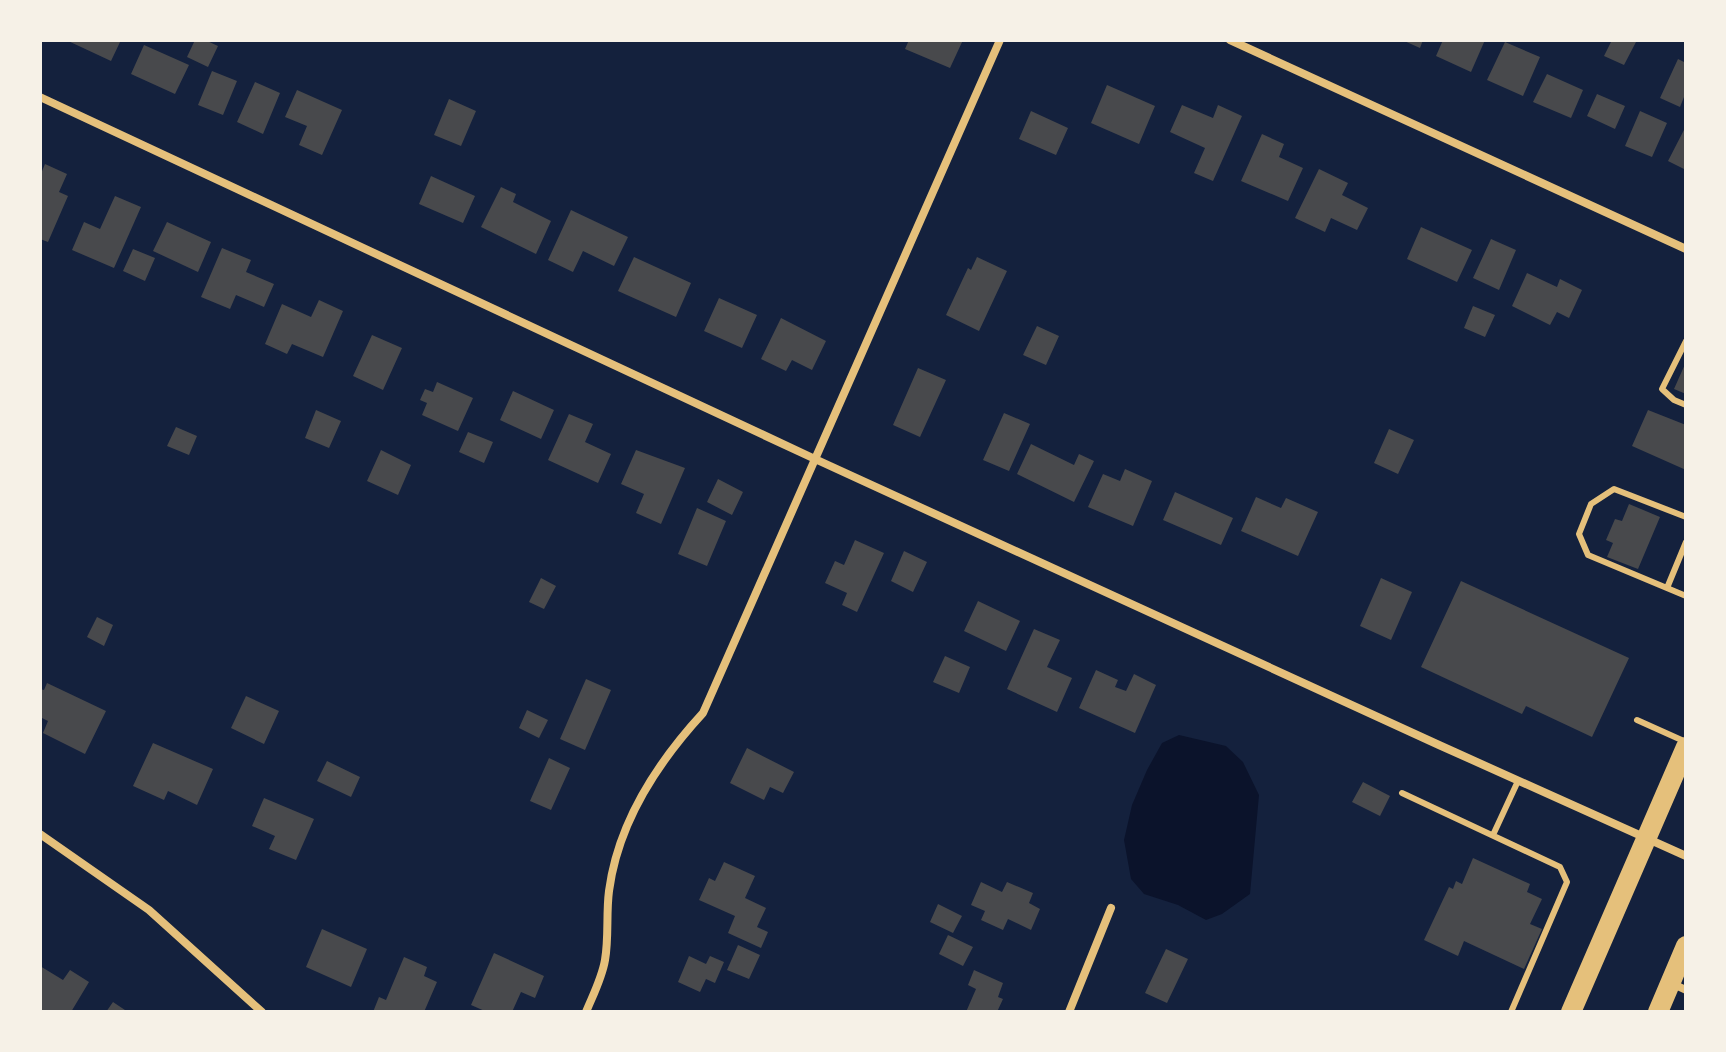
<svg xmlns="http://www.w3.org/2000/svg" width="1726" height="1052" font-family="'Work Sans',sans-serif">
  <rect width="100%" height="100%" fill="#14213d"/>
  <path fill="#0b132b" d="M1179,735l47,11 17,16 16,33 -9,99 -28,20 -16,6 -28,-15 -34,-11 -13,-15 -7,-39 8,-35 15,-35 15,-27z"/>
  <path fill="#48494c" d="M66,40h55l-10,21z
    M195,40h10l13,6 -10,21 -21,-10z
    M909,40h54l-13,28 -45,-19z
    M1402,40h21l-3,8z
    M1443,40h42l-14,32 -35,-16z
    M1612,40l24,2 -12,23 -20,-9z
    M1505,42l35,15 -17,39 -36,-16z
    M144,45l45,20 -14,29 -44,-20z
    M1678,59l8,4v29l-6,15 -20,-9z
    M212,71l25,10 -14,34 -25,-10z
    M1547,74l36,16 -12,28 -38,-16z
    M255,82l25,11 -17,41 -26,-12z
    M1107,85l48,21 -16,38 -48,-21z
    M297,90l45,20 -20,45 -23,-10 8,-19 -22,-9z
    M1597,94l28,12 -10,23 -28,-13z
    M449,99l27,12 -15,35 -27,-11z
    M1182,105l31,13 5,-13 24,11 -29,65 -19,-8 11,-25 -35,-16z
    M1031,111l37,17 -12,27 -37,-16z
    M1640,111l27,12 -15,34 -27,-11z
    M1686,126v44l-18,-9z
    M1262,134l22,10 -5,13 24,11 -15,33 -47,-20z
    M45,164l22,10 -8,18 9,4 -20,46 -8,-3v-63z
    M1319,169l29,14 -6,12 26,13 -11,22 -26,-12 -6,14 -30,-14z
    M431,176l44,20 -12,27 -44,-19z
    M501,187l15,7 -3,8 38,19 -15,33 -55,-27z
    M115,196l26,11 -27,61 -42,-18 12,-28 16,7z
    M571,210l57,27 -14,29 -31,-15 -10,21 -25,-12z
    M167,222l44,20 -13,30 -45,-21z
    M1421,227l51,23 -15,32 -50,-23z
    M1491,239l25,11 -17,40 -26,-12z
    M222,248l29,12 -5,12 28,12 -10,23 -28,-12 -6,14 -29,-12z
    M133,249l22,9 -10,23 -22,-10z
    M634,257l57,26 -15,34 -58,-26z
    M977,257l30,14 -28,60 -33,-16 22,-47 3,2z
    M1527,273l30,14 3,-8 22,11 -13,28 -12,-6 -7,13 -38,-19z
    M719,298l38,17 -15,33 -38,-17z
    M319,300l24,11 -20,46 -31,-13 -5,10 -22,-10 17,-40 29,13z
    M1473,306l22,9 -10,22 -21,-9z
    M781,318l45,23 -14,29 -20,-10 -6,11 -25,-12z
    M1037,326l22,10 -13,29 -23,-10z
    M372,335l30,13 -19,42 -30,-14z
    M1686,362v32l-12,-5z
    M918,368l28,12 -26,57 -27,-12z
    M437,382l36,16 -15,33 -36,-16 5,-12 -7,-3 5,-11 8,3z
    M513,391l41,19 -13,29 -41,-19z
    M316,410l25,11 -12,27 -24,-10z
    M1648,410l38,15v45l-54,-24z
    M1004,413l26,11 -21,47 -26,-11z
    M569,414l24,10 -8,18 26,12 -13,29 -50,-23z
    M176,427l21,9 -8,19 -22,-9z
    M1389,429l25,11 -16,34 -24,-11z
    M468,432l25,10 -9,21 -25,-11z
    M1031,444l43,21 5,-11 15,7 -20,41 -57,-28z
    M381,450l30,15 -13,30 -31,-14z
    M636,450l49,18 -24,56 -25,-11 8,-19 -23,-10z
    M1125,469l27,12 -19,45 -45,-19 15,-33 17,7z
    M718,479l25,13 -11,23 -25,-13z
    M1175,492l58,26 -12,27 -58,-25z
    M1256,497l25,11 5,-10 32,14 -20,44 -57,-25z
    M1629,504l31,13 -22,52 -31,-12 6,-14 -7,-3 9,-21 7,2z
    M697,508l29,13 -19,45 -29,-12z
    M855,540l29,13 -27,59 -15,-7 5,-12 -22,-10 10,-22 9,4z
    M904,551l23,11 -14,30 -22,-11z
    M541,578l15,8 -12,23 -15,-7z
    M1381,578l31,14 -21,48 -31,-14z
    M1461,581l168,77 -37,79 -66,-31 -4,8 -101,-47z
    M978,601l42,20 -14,30 -42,-20z
    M97,617l16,8 -9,21 -17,-9z
    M1034,629l26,11 -13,27 25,11 -15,34 -50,-23z
    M945,656l25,11 -11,26 -26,-11z
    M1096,670l22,10 -3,7 11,4 8,-17 22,11 -21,48 -56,-25z
    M586,679l25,11 -26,60 -25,-11z
    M47,683l59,28 -21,43 -42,-21 5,-12 -8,-4v-28l4,1z
    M246,696l33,15 -15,33 -33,-16z
    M527,710l21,10 -9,18 -20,-10z
    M153,743l60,26 -16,36 -29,-14 -4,9 -31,-14z
    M747,748l47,24 -11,21 -13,-6 -6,13 -34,-17z
    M549,758l21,10 -19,42 -21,-9z
    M327,761l33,16 -9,20 -34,-16z
    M1363,782l27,14 -10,20 -28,-14z
    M264,798l50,21 -18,41 -27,-11 6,-13 -23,-10z
    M1473,858l57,26 -3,8 15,7 -12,25 12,5 -18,40 -60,-28 -6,15 -34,-16 25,-53 4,2 3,-8 6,3z
    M724,862l31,14 -10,22 21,10 -9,19 11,5 -7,16 -33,-15 7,-17 -36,-16 10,-22 6,3z
    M981,882l21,10 5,-10 26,11 -4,10 11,6 -9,21 -23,-11 -5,11 -22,-10 4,-9 -14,-6z
    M938,904l24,12 -9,17 -23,-11z
    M322,929l45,20 -16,38 -45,-20z
    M948,935l25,12 -10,19 -24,-12z
    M738,945l22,10 -11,24 -22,-9z
    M1166,949l22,10 -21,44 -22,-10z
    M494,953l50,23 -9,22 -14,-6 -9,20h-25l-16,-7z
    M689,956l17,8 4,-8 14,6 -9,21 -9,-4 -6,13 -22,-10z
    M404,957l23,10 -3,9 13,6 -13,30h-51l6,-15 7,3z
    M40,966l23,14 7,-10 19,12 -18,30h-27l-4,-2z
    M974,970l29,13 -5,14 5,2 -6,13h-31l10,-23 -8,-4z
    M113,1002l15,10h-22z"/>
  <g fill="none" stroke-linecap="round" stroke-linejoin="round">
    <path stroke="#e5c07b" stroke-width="6" d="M1686,341l-24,48 12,11 12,5
      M1686,517l-72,-28 -23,15 -12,30 9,21 98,41
      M1667,588l19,-46
      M1637,720l49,22
      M1402,793l158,74 7,15 -56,130
      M1493,835l25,-54"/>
    <path stroke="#e5c07b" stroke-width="8" d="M1230,40l456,209
      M40,97l775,362 624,286 247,111
      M40,834l109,76 113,102
      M1671,983l15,7
      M586,1012c7,-17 16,-34 19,-52 4,-23 1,-46 4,-69 9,-69 48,-128 94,-178l297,-673
      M1069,1012l42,-104"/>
    <path stroke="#e5c07b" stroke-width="20" d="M1571,1012l115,-265
      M1658,1012l28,-66"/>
  </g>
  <rect width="1726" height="1052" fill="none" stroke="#f6f1e7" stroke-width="84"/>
</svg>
